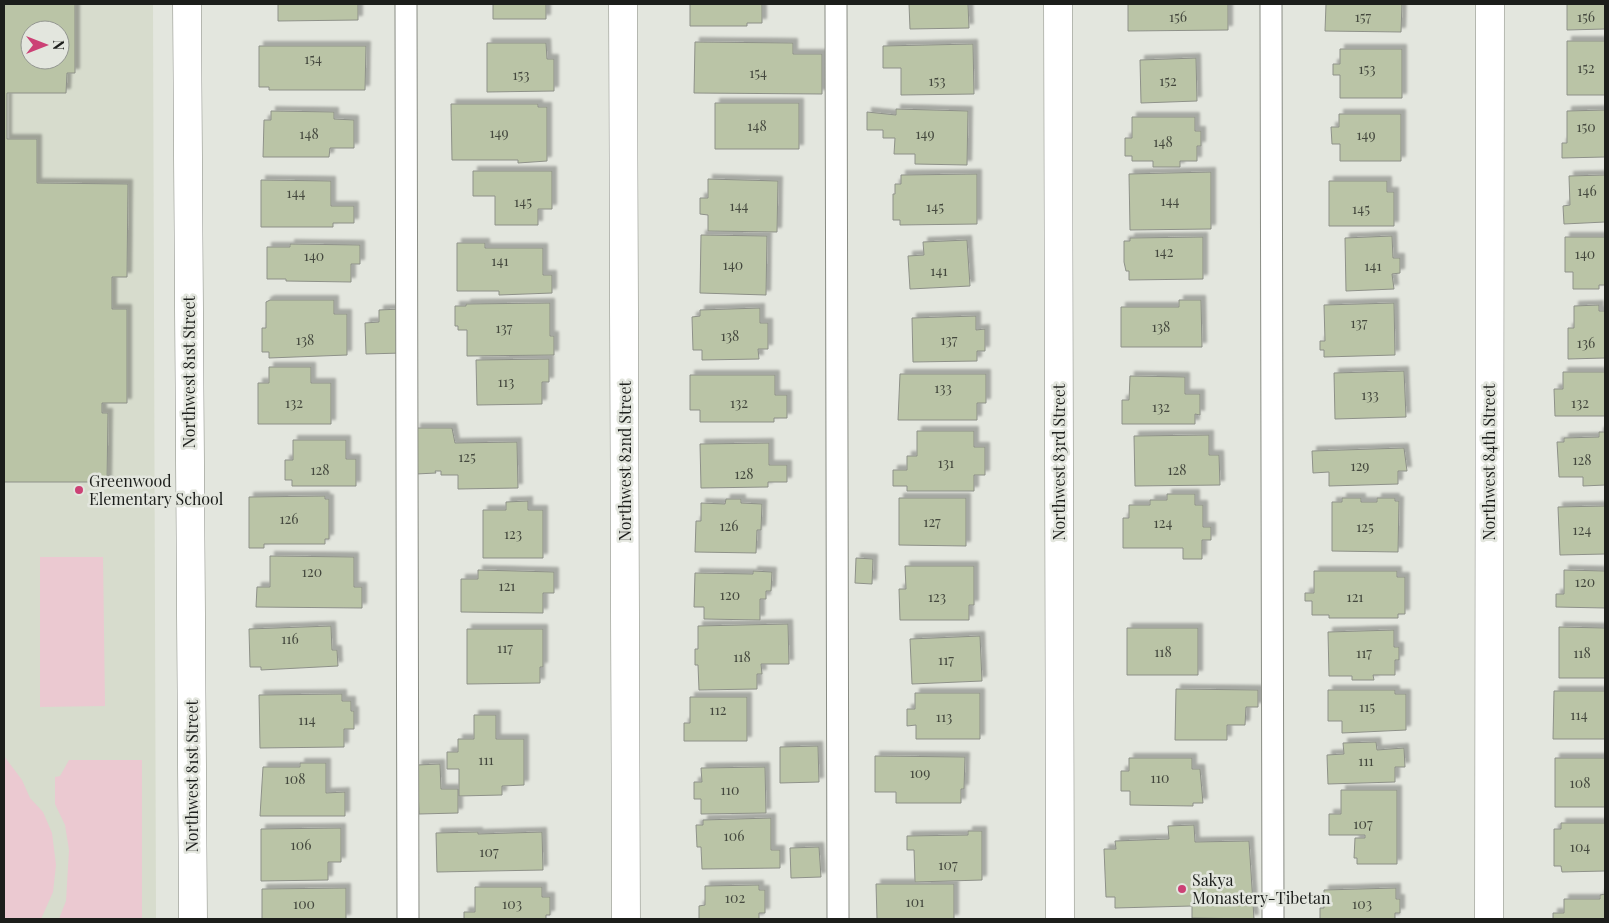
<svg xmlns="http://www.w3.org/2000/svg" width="1609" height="923" font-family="'Playfair Display',serif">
  <defs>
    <filter id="shadow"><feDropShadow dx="4.5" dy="-4.5" stdDeviation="1" flood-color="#0004"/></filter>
  </defs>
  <rect width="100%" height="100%" fill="#e3e6de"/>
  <path fill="#d7dccd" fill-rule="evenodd" d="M4,4h149l3,915h-152zM30,30h30v30h-30z"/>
  <path fill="#ebc9d1" d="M40,557h63l2,149 -65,1z
    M4,756l18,24 8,18 13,14 9,21 4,32 -3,27 -12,27h-37z
    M69,760h73v159h-83l7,-18 3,-51 -4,-25 -10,-21v-27l5,-1z"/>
  <path fill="#bac4a6" stroke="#8e9189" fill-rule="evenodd" filter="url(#shadow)" d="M4,4h71v69h-8l-1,20h-59v46h30v44l91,1 -1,93h-15v32h15v94h-25v10h6l-1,69h-103zM30,30h30v30h-30z
    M278,4h80v16l-80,1z
    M493,4h53v15h-53z
    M690,4h72v19h-15v3h-57z
    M909,4h59l1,24 -59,1z
    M1128,4h100v26l-100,1z
    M1326,4h76l-1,28 -76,-1z
    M1567,4h38v25l-38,1z
    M1567,41h38v54h-38z
    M695,42l98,1v11h29v40l-128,-1z
    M487,43h59l1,16h7v32l-67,1z
    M973,44l1,50 -73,1v-27h-18v-22z
    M259,46h107l-1,44h-96v-3h-10z
    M1340,49h62v49h-62v-23h-7v-11h7z
    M1196,58l1,43 -56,2 -1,-43z
    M715,103h84v46h-84z
    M451,104h87v3h9v54l-29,2v-3h-66z
    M896,109l72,2 -1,54 -52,-1v-10h-21l1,-16h-12v-8h-16v-18l29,3z
    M1605,110v47l-43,1v-15h5v-32z
    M271,111l63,1v7l20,1v28h-24l-1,9h-66l1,-37h7z
    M1339,114h62v47h-61v-17h-8l-1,-17h8z
    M1132,117h63v14h6v15h-4v15h-17v6h-27v-6h-21v-5h-7v-18h7z
    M473,171h79v38h-14v16h-43v-29h-22z
    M1211,172v57l-81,1 -1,-56z
    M977,174v50l-77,1v-5h-7v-26h2v-10h6v-9z
    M1605,175v47l-41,2 -1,-18 7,-1 -1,-29z
    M708,179l70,2 -1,51 -69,-1v-16l-8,-1v-16h8z
    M261,180l70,1v25h23v17h-21v4h-72z
    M1329,181h58v11h7v34h-65z
    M701,235l66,1 -1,59 -66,-2z
    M1392,236l1,22h7v15l-8,1 2,15 -48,2 -1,-53z
    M1203,237v42l-74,1v-9h-3l-2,-9v-21h6v-3z
    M1565,237h40v48h-6v4h-26v-17h-8z
    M967,240l3,46 -60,3 -2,-33 16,-1 -1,-13z
    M457,243h28v5h58v27h9v18l-53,2v-4h-42z
    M290,244l70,1v19h-9v18l-65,-1v-2h-19v-32h23z
    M270,300h64v14h13v41l-78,3v-6h-7v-24h4v-26z
    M1179,300h22l1,47h-81v-40h58z
    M550,303v33h4v19l-87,1v-26h-9v-4h-3v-20h11v-2z
    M1394,303l1,52 -71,2v-7h-4v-9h5l-1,-36z
    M1599,305v6h6v47l-37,1v-31h6v-22z
    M760,308v15h8v26h-10l1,10 -57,1v-10h-9l-1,-33 8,-1v-6z
    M400,309l2,44 -36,1 -1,-31 14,-1v-12z
    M976,316v14l9,-1v22h-8v10l-64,1 -1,-44z
    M549,359v23h-7v22l-65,1 -1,-45z
    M269,367h42v16h20v41h-73v-41h11z
    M1404,371l2,46 -71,2 -1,-46z
    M1563,372h42v44h-50l-1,-27h9z
    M900,374h86v29h-9v17h-79z
    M690,375h85v20h12v23h-13v4h-74v-12h-10z
    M1130,376l55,1v17h15v21l-5,-1v10h-73v-24h7z
    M416,428h36l3,15 62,-1 1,46 -60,1v-14h-17v-4h-6l1,2 -20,1z
    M917,431h57v16h11v28h-11v16h-67v-5h-14v-16h14v-14h10z
    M1599,432h6v53l-22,1v-9h-24l-2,-35h7v-4l35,-1z
    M1209,435v20h10l1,30 -85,1 -1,-50z
    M293,440h53v19h10v27h-64v-6h-7v-20h8z
    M769,443v22h18v17h-19v5l-67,1 -1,-44z
    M1404,448l3,23h-9v13l-69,2v-14l-16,1 -1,-22z
    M1167,494h28v11h8v22h8v13h-9v19h-19v-11h-60v-30h6v-13h21v-5h17z
    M325,496v3h4v40h-4v5h-61v4h-15v-51z
    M899,498h67v48l-67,-1z
    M1342,498h19v4h16v-4h18v3h4l-1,51 -66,-1v-49h10z
    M726,499h15v4l21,1 -1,26h-4l-1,23 -61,-1 1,-31h5v-18l24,1z
    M528,501v9h15v48h-60v-48h23v-8z
    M1605,506v48l-45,1 -2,-48z
    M270,556l84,1v30h8v21l-106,-1 1,-20h13z
    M856,558l17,1 -1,25 -17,-1z
    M905,566h69v39h-5v15h-69l-1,-31h7z
    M478,570l76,2v21h-11v20l-82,-1v-33h17z
    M1564,570l41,1v37l-49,-1v-13h8z
    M753,571l19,1 -1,19h-5v8h-6v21l-56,-1v-12h-10l1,-34 58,1z
    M1314,571h83v6h8v37h-7v4h-69v-3h-17v-14h-7v-8h9z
    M788,624l1,40h-28l1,10h-5v15l-58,1 -1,-25h-3v-16h3v-23z
    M331,626l1,24h5l1,16 -77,4v-3h-11l-1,-38z
    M1559,627l46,1v50h-46z
    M1127,628h71v47h-71z
    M467,629h76v38h-3v16l-73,1z
    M1394,630v17h5v13h-4v15h-22l1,5h-22v-4h-23l-1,-44z
    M980,636l2,45 -70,3 -2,-45z
    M1176,689l82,1v17h-12l-1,18h-18v15h-52z
    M1328,690h67v4h11v36l-64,3v-12h-14z
    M1554,691h51v48h-52z
    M915,693h65v46h-64v-14l-9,1v-17h8z
    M342,694v7h9v10h3v18h-10v18l-84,1 -1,-53z
    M690,697h57v44h-63v-18h6z
    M474,715h22v24h28v46l-22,1v9l-43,1v-27h-12v-17h11v-13h16z
    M1376,742l1,8 27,-2 1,19h-10v15l-67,2 -1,-29 17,-1 -1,-11z
    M818,746l1,36 -39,1v-36z
    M875,756l90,1 -1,32h-3v14h-65v-11h-21z
    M1129,758h63v11h8l3,34h-10v3l-63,-1v-14h-9v-20h8z
    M1555,758h50v49h-50z
    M300,763h26v30l19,-1v24h-85l3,-49h37z
    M440,764l1,25h17v24l-39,1 -2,-49z
    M765,767l1,46 -65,1v-15h-7v-17h8l-1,-14z
    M1341,790h56v74h-40v-6h-3l1,-20h10v-3h-36v-21h12z
    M771,818v32h9v18l-78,1 -1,-22h-4l-1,-22h7v-5z
    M1561,823h44v48l-43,1 -1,-6h-7v-37h7z
    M1194,825l1,17 54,-1 5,78 -62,-1v-12l-77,2v-11h-9l-2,-48h12l-1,-8 54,-2 -1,-13z
    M341,828v34h-13v18l-67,1v-52z
    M968,831h14v49l-67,2 -1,-32h-7v-14l61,-1z
    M478,832v2l64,-2 1,38 -106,2 -1,-39z
    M819,847l2,30 -30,1 -1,-30z
    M876,884h78v35h-77z
    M759,885v5h6v23h-6v6h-60v-13l6,-1v-19z
    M475,887h67v10h8v18h-4v4h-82v-7h11z
    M346,888v31h-84v-30z
    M1396,888v11h4v14h-5v6h-75v-11h4v-18z
    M1605,894v25h-52v-6h11v-14h36v-4z"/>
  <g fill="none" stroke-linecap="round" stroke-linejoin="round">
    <defs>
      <path id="lane" d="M406,4l2,915
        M836,4l2,915
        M1271,4l2,915"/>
      <path id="street" d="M187,4l6,915
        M623,4l3,915
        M1058,4l2,915
        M1489,919l1,-915"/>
    </defs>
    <use href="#lane" stroke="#898c84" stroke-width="23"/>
    <use href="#street" stroke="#898c84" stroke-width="29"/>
    <use href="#lane" stroke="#fff" stroke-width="21"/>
    <use href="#street" stroke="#fff" stroke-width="28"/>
  </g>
  <g fill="#cc4175" stroke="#e3e6de" stroke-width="2">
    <circle cx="79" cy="490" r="5"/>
    <circle cx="1182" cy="889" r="5"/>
  </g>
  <g text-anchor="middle" stroke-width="5" stroke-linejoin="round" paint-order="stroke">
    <g font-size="14" fill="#44483e">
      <text x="1178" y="22">156</text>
      <text x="1363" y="22">157</text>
      <text x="1586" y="22">156</text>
      <text x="313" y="64">154</text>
      <text x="1586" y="73">152</text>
      <text x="1367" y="74">153</text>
      <text x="758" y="78">154</text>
      <text x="521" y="80">153</text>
      <text x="937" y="86">153</text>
      <text x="1168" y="86">152</text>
      <text x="757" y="131">148</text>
      <text x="1586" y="132">150</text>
      <text x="499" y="138">149</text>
      <text x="309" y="139">148</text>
      <text x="925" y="139">149</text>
      <text x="1366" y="140">149</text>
      <text x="1163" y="147">148</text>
      <text x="1587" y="196">146</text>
      <text x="296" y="198">144</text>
      <text x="1170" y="206">144</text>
      <text x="523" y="207">145</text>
      <text x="739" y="211">144</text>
      <text x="935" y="212">145</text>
      <text x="1361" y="214">145</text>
      <text x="1164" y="257">142</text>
      <text x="1585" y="259">140</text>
      <text x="314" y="261">140</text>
      <text x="500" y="266">141</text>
      <text x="733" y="270">140</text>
      <text x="1373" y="271">141</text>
      <text x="939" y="276">141</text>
      <text x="1359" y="328">137</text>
      <text x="1161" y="332">138</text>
      <text x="504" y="333">137</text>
      <text x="730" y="341">138</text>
      <text x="305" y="345">138</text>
      <text x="949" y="345">137</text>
      <text x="1586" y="348">136</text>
      <text x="506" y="387">113</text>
      <text x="943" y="393">133</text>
      <text x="1370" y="400">133</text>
      <text x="294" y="408">132</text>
      <text x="739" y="408">132</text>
      <text x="1580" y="408">132</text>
      <text x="1161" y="412">132</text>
      <text x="467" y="462">125</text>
      <text x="1582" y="465">128</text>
      <text x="946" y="468">131</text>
      <text x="1360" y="471">129</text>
      <text x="320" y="475">128</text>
      <text x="1177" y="475">128</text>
      <text x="744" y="479">128</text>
      <text x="289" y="524">126</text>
      <text x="932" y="527">127</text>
      <text x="1163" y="528">124</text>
      <text x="729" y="531">126</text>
      <text x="1365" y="532">125</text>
      <text x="1582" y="535">124</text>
      <text x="513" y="539">123</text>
      <text x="312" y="577">120</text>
      <text x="1585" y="587">120</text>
      <text x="507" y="591">121</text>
      <text x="730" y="600">120</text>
      <text x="937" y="602">123</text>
      <text x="1355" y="602">121</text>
      <text x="290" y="644">116</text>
      <text x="505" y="653">117</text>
      <text x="1163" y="657">118</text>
      <text x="1364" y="658">117</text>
      <text x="1582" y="658">118</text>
      <text x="742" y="662">118</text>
      <text x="946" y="665">117</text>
      <text x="1367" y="712">115</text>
      <text x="718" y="715">112</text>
      <text x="1579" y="720">114</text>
      <text x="944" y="722">113</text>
      <text x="307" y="725">114</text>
      <text x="486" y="765">111</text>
      <text x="1366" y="766">111</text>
      <text x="920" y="778">109</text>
      <text x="1160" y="783">110</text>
      <text x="295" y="784">108</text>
      <text x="1580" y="788">108</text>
      <text x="730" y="795">110</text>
      <text x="1363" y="829">107</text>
      <text x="734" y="841">106</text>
      <text x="301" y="850">106</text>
      <text x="1580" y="852">104</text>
      <text x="489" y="857">107</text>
      <text x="948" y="870">107</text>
      <text x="735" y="903">102</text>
      <text x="915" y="907">101</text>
      <text x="304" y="909">100</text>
      <text x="512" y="909">103</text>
      <text x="1362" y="909">103</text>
    </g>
    <g font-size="16" fill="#1c1e1b" stroke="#e3e6de">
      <text transform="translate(189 372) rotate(-90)" y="6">Northwest 81st Street</text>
      <text transform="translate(625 461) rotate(-90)" y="6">Northwest 82nd Street</text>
      <text transform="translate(1059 462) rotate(-90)" y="6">Northwest 83rd Street</text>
      <text transform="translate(1489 462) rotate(-90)" y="6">Northwest 84th Street</text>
      <text transform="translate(192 776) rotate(-90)" y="6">Northwest 81st Street</text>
    </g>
    <g font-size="16" fill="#1c1e1b" stroke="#e3e6de" text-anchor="start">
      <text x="89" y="487">Greenwood<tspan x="89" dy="18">Elementary School</tspan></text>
      <text x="1192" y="886">Sakya<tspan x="1192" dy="18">Monastery-Tibetan</tspan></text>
    </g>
  </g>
  <rect width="1609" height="923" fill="none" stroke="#1c1e1b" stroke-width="10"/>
  <g transform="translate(45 45) rotate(90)"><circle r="24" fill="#e3e6de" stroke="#939690"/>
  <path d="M0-4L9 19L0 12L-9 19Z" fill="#cc4175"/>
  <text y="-8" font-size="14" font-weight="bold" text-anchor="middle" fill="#1c1e1b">N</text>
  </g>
</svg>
